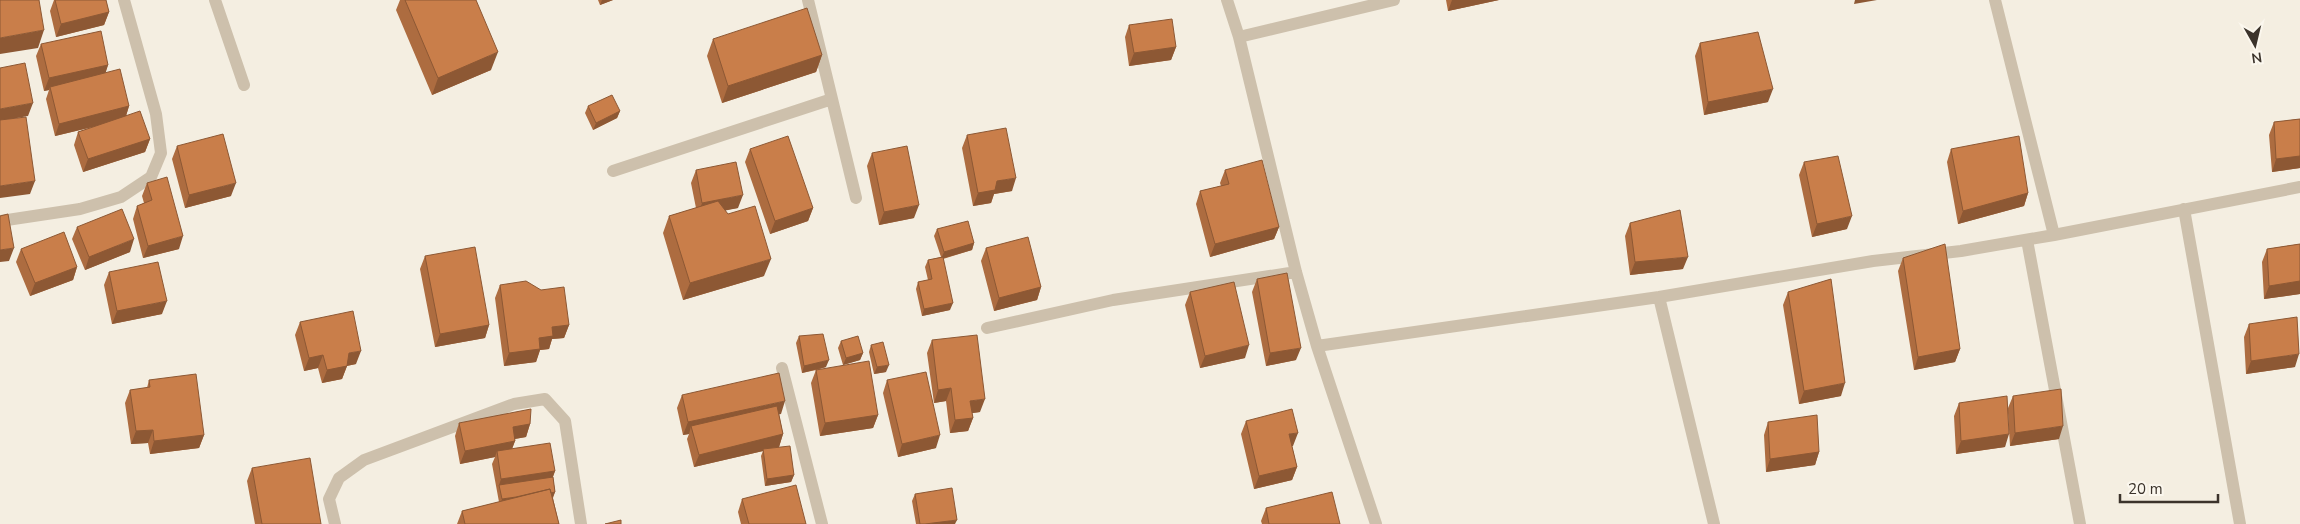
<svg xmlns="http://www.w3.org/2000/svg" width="2300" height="524" font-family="'Nunito Sans',sans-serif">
  <rect width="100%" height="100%" fill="#f4eee1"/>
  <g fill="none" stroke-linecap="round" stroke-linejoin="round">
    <path stroke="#cdc0ac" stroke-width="12" d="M215,0l29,85
      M808,0l48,198
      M1227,0l12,37 57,235 21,74 59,178
      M1239,37l155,-37
      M613,171l219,-72
      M2184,209l56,315
      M0,221l80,-12 41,-12 30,-20 10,-24 -5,-39 -32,-114
      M2054,235l246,-48
      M2027,240l53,284
      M1659,297l55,227
      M987,328l126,-28 183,-28
      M1317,346l342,-49 214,-36 88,-10 93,-16 -59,-235
      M782,368l40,156
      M335,524l-6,-25 10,-21 25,-18 150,-56 31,-5 20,22 16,103"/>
  </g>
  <path fill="#ad6c40" d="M54,0h52l3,12 -5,13 -48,12 -6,-26z
    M400,0h76l15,70 -59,25 -36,-85z
    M598,0h15l-13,5z
    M1446,0h53l-51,11z
    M1129,25l47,22 -5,13 -42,6 -4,-29z
    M713,39l109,16 -6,17 -94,31 -15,-47z
    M1700,43l68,59 -64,13 -9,-59z
    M41,44l67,21 -3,8 24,33 -3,10 24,23 -5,13 -62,20 -9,-27 4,-13 15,-5 -38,9 -9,-37 3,-9 -5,1 -8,-35z
    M588,106l32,5 -3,7 -24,12 -8,-17z
    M2300,119v49l-28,4 -3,-37 5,-13z
    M967,135l45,56 -18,3 -3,9 -18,3 -11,-58z
    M177,146l54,50 -46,12 -13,-49z
    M750,149l63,59 -5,13 -38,13 -25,-72z
    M1951,149l77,44 -4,13 -66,18 -11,-62z
    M872,153l42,65 -35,7 -12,-59z
    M1804,162l43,67 -35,8 -13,-62z
    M696,170l42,38 -13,2 39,66 -81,24 -20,-67 6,-17 27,-8 -5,-25z
    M1225,170l54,57 -5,12 -64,18 -14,-53 4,-13 21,-5 -1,-3z
    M147,183l32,66 -36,9 -10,-39 4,-13 7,-3 -2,-7z
    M1630,223l53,46 -53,6 -5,-39z
    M77,227l53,25 -45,18 -13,-31z
    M937,229l37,14 -2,7 -29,9 7,51 -28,6 -6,-27 2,-7 10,-2 -3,-13 3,-7 13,-3 -7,-21z
    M2300,244v50l-36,5 -2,-37 5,-13z
    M986,248l55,39 -4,13 -43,11 -13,-50z
    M21,249l56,18 -4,13 -43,16 -14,-34z
    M425,256l64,69 -4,13 -50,9 -15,-78z
    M1903,258l57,91 -5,13 -41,8 -16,-99z
    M109,272l53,42 -50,10 -8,-39z
    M1257,279l39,81 -30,6 -14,-74z
    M500,285l69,40 -5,13 -12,1 -3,10 -9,1 -4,12 -32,4 -9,-68z
    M1190,292l55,66 -45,10 -15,-63z
    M1788,292l53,104 -42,8 -16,-99z
    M300,322l56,42 -9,2 -5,13 -20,4 -4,-15 -14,3 -9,-36z
    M2249,324l46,43 -49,7 -2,-37z
    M799,336l27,31 -9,3 61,45 -5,13 -53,8 -9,-53 5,-13 -14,3 -6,-30z
    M932,340l48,72 -8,1 1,5 -5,13 -18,2 -4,-32 -12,2 -7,-50z
    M841,341l22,12 -3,7 -17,5 -5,-17z
    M871,345l15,27 -12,2 -5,-22z
    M149,380l55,55 -5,13 -49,6 -2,-11 -17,1 -6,-41 5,-13 17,-2z
    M887,380l49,68 -38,9 -15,-64z
    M682,395l99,19h-2l4,20 -4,13 15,28 -3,7 -26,4 -4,-30 2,-5 -69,16 -7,-28 2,-5 -6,1 -6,-27z
    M2013,396l46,43 -49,7 -2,-33 -3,34 -49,7 -2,-38 5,-13 49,5z
    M1246,421l47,25h-1l5,21 -5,13 -38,9 -13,-55z
    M1768,422l51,30 -4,13 -49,7 -2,-37z
    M459,423l71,1 -4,13 -11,2v2l-3,8 43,22 -2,6 2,15 -2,6 6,26h-102l5,-13 37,-9 -7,-38 3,-7 -35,7 -5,-28z
    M252,468l69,56h-66l-8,-43z
    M915,494l40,30h-39l-4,-23z
    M742,499l64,25h-65l-3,-12z
    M1266,508l74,16h-78l-1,-3z"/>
  <path fill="#8d5834" d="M602,0h11l-13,5z
    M1452,0h47l-51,11z
    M1855,0h22l-23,4z
    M109,12l-5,13 -48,12 5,-13z
    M44,30l-6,18 -38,6v-16z
    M1176,47l-5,13 -42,6 5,-13z
    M498,52l-7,18 -59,25 6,-17z
    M822,55l-6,17 -94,31 6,-17z
    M108,65l-4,13 -54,9 -1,3 -5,1 5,-13z
    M1773,89l-5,13 -64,13 4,-13z
    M33,103l-5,13 -28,5v-12z
    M129,106l-4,13 -70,17 4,-12z
    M620,111l-3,7 -24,12 3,-7z
    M150,139l-5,13 -62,20 5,-13z
    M2300,156v12l-28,4 4,-13z
    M1016,178l-4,13 -18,3 -3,9 -18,3 5,-13 19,-12z
    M35,181l-5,13 -30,4v-12z
    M236,183l-5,13 -46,12 4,-13z
    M2028,193l-4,13 -66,18 5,-13z
    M743,195l-5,13 -40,8 4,-13z
    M919,205l-5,13 -35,7 5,-13z
    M813,208l-5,13 -38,13 5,-13z
    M1852,216l-5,13 -35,8 5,-13z
    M1279,227l-5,12 -64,18 5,-13z
    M183,236l-4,13 -36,9 5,-12z
    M134,239l-4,13 -45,18 4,-13z
    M974,243l-2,7 -31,9 3,-7z
    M14,248l-5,13 -9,1v-12z
    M1688,257l-5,12 -53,6 5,-13z
    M771,259l-7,17 -81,24 7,-17z
    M77,267l-4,13 -43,16 5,-13z
    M2300,281v13l-36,5 5,-13z
    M1041,287l-4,13 -43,11 5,-13z
    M167,301l-5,13 -50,10 5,-13z
    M953,303l-3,7 -28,6 2,-7z
    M489,325l-4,13 -50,9 5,-13z
    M569,325l-5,13 -12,1 -3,10 -9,1 -4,12 -32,4 5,-13 43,-26z
    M1249,345l-4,13 -45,10 5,-12z
    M1301,348l-5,12 -30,6 4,-13z
    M1960,349l-5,13 -41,8 4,-13z
    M361,351l-5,13 -10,2h1l-5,13 -20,4 5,-13 22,-17z
    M863,353l-3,7 -17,5 3,-7z
    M2299,354l-4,13 -49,7 5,-13z
    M323,355l-5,13 -14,3 5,-13z
    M829,360l-3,7 -24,6 2,-7z
    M889,365l-3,7 -12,2 3,-7z
    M1845,383l-4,13 -42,8 5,-13z
    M951,388l-5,13 -12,2 4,-13z
    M985,399l-5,13 -14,2 4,-13z
    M785,401l-4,13 -88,19 -2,-7 -2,8 -6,1 5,-13z
    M878,415l-5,13 -53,8 5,-13z
    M973,418l-5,13 -18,2 5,-13z
    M530,424l-4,13 -18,3 5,-13z
    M2063,426l-4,13 -49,7 5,-13z
    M153,430l-5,13 -17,1 5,-13z
    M1298,433l-5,13 -9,1 5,-13z
    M783,434l-4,13 -16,2v2l-69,16 5,-12z
    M2009,434l-4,13 -49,7 5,-13z
    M204,435l-5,13 -49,6 4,-13z
    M940,435l-4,13 -38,9 4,-13z
    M515,441l-5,13 -13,-3 -2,6 -35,7 5,-13z
    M1819,452l-4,13 -49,7 4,-13z
    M1297,467l-5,13 -38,9 5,-13z
    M555,471l-5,13 -51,1 2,-6z
    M794,475l-3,7 -26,4 2,-7z
    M555,492l-3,7 -52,7 2,-7z
    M957,520l-2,4h-30z"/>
  <path fill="#c97e4a" stroke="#8d5834" d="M0,0h39l5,30 -44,8z
    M55,0h51l3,12 -48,12z
    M405,0h71l22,52 -60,26z
    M807,8l15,47 -94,31 -15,-47z
    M1172,19l4,28 -42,6 -5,-28z
    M101,31l7,34 -59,13 -8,-34z
    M1758,32l15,57 -65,13 -8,-59z
    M25,63l8,40 -33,6v-41z
    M120,69l9,37 -70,18 -9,-37z
    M612,95l8,16 -24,12 -8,-17z
    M140,111l10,28 -62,20 -10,-27z
    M26,117l9,64 -35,5v-66z
    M2300,119v37l-24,3 -2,-37z
    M1006,128l10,50 -19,3 -2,9 -17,3 -11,-58z
    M223,134l13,49 -47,12 -12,-49z
    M788,136l25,72 -38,13 -25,-72z
    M2019,136l9,57 -65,18 -12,-62z
    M907,146l12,59 -35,7 -12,-59z
    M1838,156l14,60 -35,8 -13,-62z
    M1262,160l17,67 -64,17 -15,-53 29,-7 -4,-14z
    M736,162l7,33 -41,8 -6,-33z
    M167,177l16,59 -35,10 -11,-40 15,-6 -5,-17z
    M718,201l10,13 27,-8 16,53 -81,24 -21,-67z
    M122,209l12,30 -45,18 -12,-30z
    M1680,210l8,47 -53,5 -5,-39z
    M8,214l6,34 -14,2v-34z
    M968,221l6,22 -30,9 -7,-23z
    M64,232l13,35 -42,16 -14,-34z
    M1028,237l13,50 -42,11 -13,-50z
    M1945,244l15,105 -42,8 -15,-99z
    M2300,244v37l-31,5 -2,-37z
    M475,247l14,78 -49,9 -15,-78z
    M943,257l10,46 -29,6 -6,-27 14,-3 -4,-19z
    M158,262l9,39 -50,10 -8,-39z
    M1287,273l14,75 -31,5 -13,-74z
    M1831,279l14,104 -41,8 -16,-99z
    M526,281l15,9 23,-3 5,38 -17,2 1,9 -14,2 1,11 -31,4 -9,-68z
    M1234,282l15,63 -44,11 -15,-64z
    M353,311l8,40 -12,2 -2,13 -20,4 -4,-15 -14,3 -9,-36z
    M2297,317l2,37 -48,7 -2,-37z
    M823,334l6,26 -25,6 -5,-30z
    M977,335l8,64 -15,2 3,17 -18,2 -4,-32 -13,2 -6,-50z
    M858,336l5,17 -17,5 -5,-17z
    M883,342l6,23 -12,2 -6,-22z
    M869,361l9,54 -53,8 -9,-53z
    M926,372l14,63 -38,9 -15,-64z
    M779,373l6,28 -97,21 -6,-27z
    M196,374l8,61 -50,6 -1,-11 -17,1 -6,-41 20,-3 -1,-7z
    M2061,389l2,37 -48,7 -2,-37z
    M2007,396l2,38 -48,7 -2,-38z
    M777,406l6,28 -84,21 -8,-29z
    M531,409l-1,15 -17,3 2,14 -50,10 -6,-28z
    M1292,409l6,24 -9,1 8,33 -38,9 -13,-55z
    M1817,415l2,37 -49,7 -2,-37z
    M550,443l5,28 -54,8 -4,-28z
    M790,446l4,29 -27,4 -4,-30z
    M310,458l11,66h-59l-10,-56z
    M553,477l2,15 -4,1 -1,-4 -34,8 -14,2 -3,-14z
    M796,485l10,39h-57l-7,-25z
    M952,488l5,32 -32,4h-5l-5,-30z
    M550,489l9,35h-94l-3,-13z
    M1332,492l8,32h-71l-3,-16z
    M621,520v4h-16z"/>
  <g transform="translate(2255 45) rotate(172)" stroke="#fbf7ee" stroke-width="4" paint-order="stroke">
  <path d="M0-4L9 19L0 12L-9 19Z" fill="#3b332b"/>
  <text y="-8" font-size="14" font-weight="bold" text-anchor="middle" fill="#3b332b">N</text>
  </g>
  <path d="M2120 494v8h98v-8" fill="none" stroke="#3b332b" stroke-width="2.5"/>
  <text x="2128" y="494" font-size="15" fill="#3b332b" stroke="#fbf7ee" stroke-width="4" paint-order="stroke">20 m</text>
</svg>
